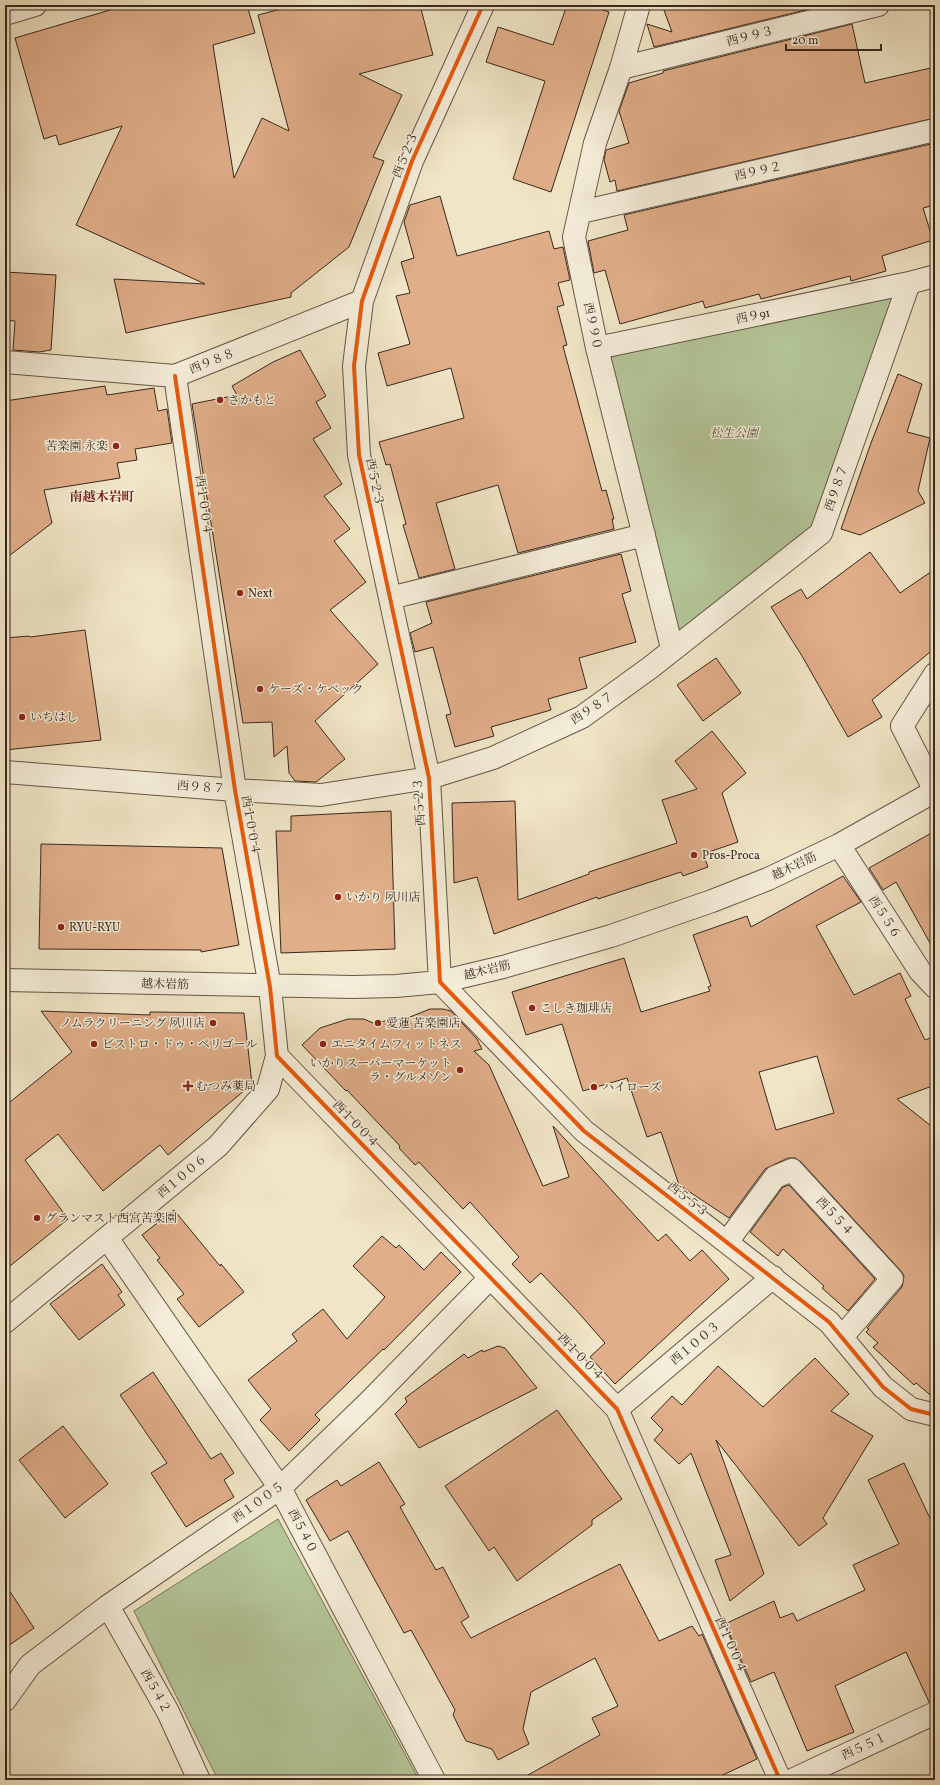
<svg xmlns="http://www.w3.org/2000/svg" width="940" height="1785" font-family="Vollkorn,'Noto Serif JP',serif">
  <rect width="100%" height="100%" fill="#f0e5c6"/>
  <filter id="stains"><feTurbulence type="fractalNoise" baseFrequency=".005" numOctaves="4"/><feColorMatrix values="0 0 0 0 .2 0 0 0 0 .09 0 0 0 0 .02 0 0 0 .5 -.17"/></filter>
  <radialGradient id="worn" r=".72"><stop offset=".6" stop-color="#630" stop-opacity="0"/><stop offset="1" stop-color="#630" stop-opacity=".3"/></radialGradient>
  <path fill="#b4c699" stroke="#76765b" d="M898,291l-84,237 -136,105 -77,-282z
    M278,1519l141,261h-201l-84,-169z"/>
  <path fill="#e0ae89" stroke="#38271d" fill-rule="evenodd" d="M127,5h120l8,28 -42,12 21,133 28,-60 27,13 -31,-116 38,-10h124l13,50 -74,19 43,21 -29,62 11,4 -35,86 -58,46v4l-165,36 -12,-54 91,5 -129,-59 46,-99 -63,19 -3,-10 -12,4 -29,-101z
    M567,5h21l21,7 -58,180 -38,-13 32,-98 -59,-19 12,-35 55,18z
    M662,5h164l-172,42 -7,-23 25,8z
    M852,24l13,59 70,-16v51l-318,73 -2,-11 -5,2 -6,-22 2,-10 23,-7 -10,-32 10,-28 34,-10v-2z
    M935,143v62l-12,3 10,32 -51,16 4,15 -35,10 -1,-5 -89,23 -2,-5 -54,14 -2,-7 -83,23 -15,-54 -11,3 -6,-32 40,-11 -4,-15z
    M440,196l17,60 92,-25 5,18 9,-2 7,33 -12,3 6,22 -7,2 10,38 -4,1 39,145 4,-1 8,29h-2l2,10 -96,24 -20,-68 -62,18 19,66 -36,9 -16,-53 3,-1 -16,-60 -4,1 -7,-23 85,-24 -13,-50 -64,18 -9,-33 32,-9 -14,-48 14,-3 -9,-31 13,-4 -10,-36 6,-17z
    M5,272l51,3 -5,75 -12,2 -26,-2 2,-29 -10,-1z
    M300,350l26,46 -10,6 15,26 -18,11 29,45 -18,12 26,33 -16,12 32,41 -36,28 48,54 -63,57 30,38 -29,23 -21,-1 -6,-8 -2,-27 -13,11 -2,-35 -29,1 -51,-319 45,-9 -5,-9 41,-24z
    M898,374l24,10 -15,48 23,6 -12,53 7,12 -65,32 -19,-6 30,-86z
    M105,386l2,9 47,-7 4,23 9,-2 5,34 -37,6 2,11 -20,3 3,15 -76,12 8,33 -47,36v-158z
    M870,552l30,41 35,-24v79l-63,52 10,17 -34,20 -46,-81 -31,-49 30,-18 6,10z
    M621,554l10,37 -9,3 14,48 -57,16 8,30 -39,11 3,11 -60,17 3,9 -39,11 -9,-32 5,-1 -18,-67 -18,5 -5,-19 22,-10 -6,-21z
    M85,630l16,110 -96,10v-112l24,-2 1,1z
    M716,658l25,35 -38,28 -26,-36z
    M712,731l34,42 -24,20 16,49 -35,12 5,13 -25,9 -2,-4 -83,27 -1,-2 -103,37 -17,-57 -23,6 -2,-80 63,-2 3,99 71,-26v-2l88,-29 -15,-43 35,-11 -22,-28z
    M391,811l4,138 -114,4 -5,-122h15v-15z
    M935,831v121l-39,-70 -13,8 -14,-22z
    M41,844l181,4 17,97 -38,7v-2l-162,-1z
    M843,876l18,26 -45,24 38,69 46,-22 11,23 -6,3 20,41 10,-4v49l-38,14 38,30v270l-19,-16 -2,2 -41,-38 5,-4 -12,-11 3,-3 -2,-1 35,-41 2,-11 -3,-5 -100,-109 -6,-4h-7l-23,11 -36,49 -50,-33 -18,-53 -14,5 -20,-59 -44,13 -21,-67 -36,11 -14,-43 112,-34 17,54 69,-21 -2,-4 3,-1 -18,-51 54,-19 4,11zM817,1056l17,57 -58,17 -17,-58z
    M430,1009h13l8,2 26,28 5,10 -8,2 15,14 54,121 26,-9 -16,-51 105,115 8,-7 24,27 12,-11 27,29 -114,105 -25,-27 15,-14 -28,-32 -36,-38 -11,10 -18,-19 7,-7 -49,-55 -7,7 -44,-47 -4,3 -16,-17 1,-2 -53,-56 -1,1 -44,-46 18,-17 28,-9h16l9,4 37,-6z
    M41,1011l109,4v-3l94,1 8,71 -84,71 -8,-10 -57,46 -45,-57 -33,26 43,59 -63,51v-164l67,-54z
    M789,1185l86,94 -27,32 -26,-23 2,-2 -41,-37 -5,7 -28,-24 33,-45z
    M174,1210l46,56 1,-2 23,28 -45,35 -22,-28 7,-5 -27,-34 3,-2 -18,-23z
    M382,1236l14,12 3,-3 25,25 17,-18 20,20 -77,78 -1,-1 -68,66 5,5 -31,31 -29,-31 11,-11 -23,-29 49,-39 -5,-7 31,-25 24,30 38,-42 -32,-31z
    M102,1264l20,28 -4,3 7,10 -46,35 -29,-36z
    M498,1346l7,2 32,40 -118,60 -24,-34 12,-12 -2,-4 59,-44 4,4 14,-8 1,2z
    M815,1358l34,36 -18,17 42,25 -50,82 4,6 -28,22 -83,-106 48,134 -34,27 -15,-41 16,-5 -40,-102 -12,11 -25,-24 9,-10 -12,-12 21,-22 10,9 36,-39 45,41z
    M153,1372l58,87 10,-6 13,20 -10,7 10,17 -48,30 -35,-54 16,-10 -47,-68z
    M557,1410l65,89 -30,21v5l-75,56 -23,-34 -5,4 -44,-65z
    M63,1426l45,58 -43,34 -46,-58z
    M379,1462l26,42 -5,3 36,63 7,-3 26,50 -8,5 10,16 149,-74 39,77 33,-15 7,10 3,-2 55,125 -45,21h-193l81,-45 -8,-17 26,-12 -23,-48 -64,34 -8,37 6,15 -31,16 -6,-11 -26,-8 -13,-26 2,-5 -44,-80 -7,3 -56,-102 -18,10 -24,-41 31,-20 4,6z
    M904,1463l31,66v172l-6,1 -23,-50 -71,34 19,46 -47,19 -33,-79 -23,10 -26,-58 49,-23 6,17 13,-5 4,8 68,-31 -12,-25 46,-21 -31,-64z
    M5,1584l29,44 -29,20z"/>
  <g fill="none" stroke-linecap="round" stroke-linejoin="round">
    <defs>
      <path id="minor" d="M483,5l-71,156 -50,140 -8,65 5,89 70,323 11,204 144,149 245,191 54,65 28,22 24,6
        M639,5l-18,63 -26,75 -21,94 23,111 75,300
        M5,14l30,-9
        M621,68l257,-63
        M581,212l354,-82
        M597,348l312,-65 26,-7
        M5,362l170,14 187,-75
        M175,376l60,414 35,197 7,69 340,353 163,371
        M390,598l254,-63
        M5,772l230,18 86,5 108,-17 64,-20 89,-41 69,-50 170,-134 88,-250
        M935,791l-33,-65 33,-52
        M839,845l81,126 15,16
        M5,980l348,7 43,-1 44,-4 63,-15 108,-31 101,-35 56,-22 71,-34 96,-54
        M107,1238l173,250 154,292
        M727,1242l48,-65 17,-7 100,109 -50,58
        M5,1322l213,-176 50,-57 9,-33
        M617,1409l156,-132
        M108,1606l60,106 31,68
        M5,1700l25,-35 78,-59 172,-118 89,-86 121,-124
        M792,1780l143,-67"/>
    </defs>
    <use href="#minor" stroke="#665647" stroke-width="24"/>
    <use href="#minor" stroke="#f5eeda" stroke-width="22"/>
    <defs>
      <path id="cycleway" d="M483,5l-71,156 -50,140 -8,65 5,89 70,323 11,204 144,149 245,191 54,65 28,22 24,6
        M175,376l60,414 35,197 7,69 340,353 163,371"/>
    </defs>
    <use href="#cycleway" stroke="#f5eeda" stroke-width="6"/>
    <use href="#cycleway" stroke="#e8590c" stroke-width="4"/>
  </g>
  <g fill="#8f2418" stroke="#f5eeda" stroke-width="1.5">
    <circle cx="220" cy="400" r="4"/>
    <circle cx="116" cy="446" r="4"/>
    <circle cx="240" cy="593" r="4"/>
    <circle cx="260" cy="689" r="4"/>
    <circle cx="22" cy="717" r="4"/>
    <circle cx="694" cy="855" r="4"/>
    <circle cx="338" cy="897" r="4"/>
    <circle cx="61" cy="927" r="4"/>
    <circle cx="532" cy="1008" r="4"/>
    <circle cx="213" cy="1023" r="4"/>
    <circle cx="378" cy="1023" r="4"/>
    <circle cx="94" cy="1044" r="4"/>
    <circle cx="323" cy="1044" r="4"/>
    <circle cx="460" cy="1070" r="4"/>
    <path d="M186 1080h4v4h4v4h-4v4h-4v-4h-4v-4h4z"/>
    <circle cx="594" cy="1087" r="4"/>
    <circle cx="37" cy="1218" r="4"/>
  </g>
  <g text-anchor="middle" stroke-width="3" stroke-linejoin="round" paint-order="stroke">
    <g font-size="12" fill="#38271d" stroke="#f5eeda">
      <text transform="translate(750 36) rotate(-14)" y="4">西９９３</text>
      <text transform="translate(405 155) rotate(-68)" y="4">西５２３</text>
      <text transform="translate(758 171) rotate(-13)" y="4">西９９２</text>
      <text transform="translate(753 316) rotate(-12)" y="4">西９91</text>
      <text transform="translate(593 326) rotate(78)" y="4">西９９０</text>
      <text transform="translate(212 361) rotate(-22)" y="4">西９８８</text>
      <text transform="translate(375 482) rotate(78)" y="4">西５２３</text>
      <text transform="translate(836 488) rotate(-71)" y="4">西９８７</text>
      <text transform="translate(204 505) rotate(82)" y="4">西１００４</text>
      <text transform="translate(592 708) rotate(-33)" y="4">西９８７</text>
      <text transform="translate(201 787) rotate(4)" y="4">西９８７</text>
      <text transform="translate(419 802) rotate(-94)" y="4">西５２３</text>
      <text transform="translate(251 825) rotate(80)" y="4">西１００４</text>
      <text transform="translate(794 866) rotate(-26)" y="4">越木岩筋</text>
      <text transform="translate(885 917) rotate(57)" y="4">西５５６</text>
      <text transform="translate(487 970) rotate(-14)" y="4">越木岩筋</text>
      <text transform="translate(165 984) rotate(1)" y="4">越木岩筋</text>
      <text transform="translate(356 1124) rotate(46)" y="4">西１００４</text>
      <text transform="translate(182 1176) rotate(-40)" y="4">西１００６</text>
      <text transform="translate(688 1199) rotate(38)" y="4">西５５３</text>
      <text transform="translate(835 1216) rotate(47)" y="4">西５５４</text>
      <text transform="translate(695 1343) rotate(-40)" y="4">西１００３</text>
      <text transform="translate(581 1357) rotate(46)" y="4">西１００４</text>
      <text transform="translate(258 1502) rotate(-36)" y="4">西１００５</text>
      <text transform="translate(303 1531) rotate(62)" y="4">西５４０</text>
      <text transform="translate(731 1645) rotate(66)" y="4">西１００４</text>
      <text transform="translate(156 1691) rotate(61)" y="4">西５４２</text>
      <text transform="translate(864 1746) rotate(-25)" y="4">西５５１</text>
    </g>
    <g font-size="12" fill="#38271d" stroke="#f5eeda" text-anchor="start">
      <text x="228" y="404">さかもと</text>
      <text x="108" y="450" text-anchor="end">苦楽園 永楽</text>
      <text x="248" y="597">Next</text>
      <text x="268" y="693">ケーズ・ケベック</text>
      <text x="30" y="721">いちはし</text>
      <text x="702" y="859">Pros-Proca</text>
      <text x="346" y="901">いかり 夙川店</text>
      <text x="69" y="931">RYU-RYU</text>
      <text x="540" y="1012">こしき珈琲店</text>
      <text x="205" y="1027" text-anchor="end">ノムラクリーニング 夙川店</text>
      <text x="386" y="1027">愛蓮 苦楽園店</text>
      <text x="102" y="1048">ビストロ・ドゥ・ペリゴール</text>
      <text x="331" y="1048">エニタイムフィットネス</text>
      <text x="452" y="1067" text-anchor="end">いかりスーパーマーケット<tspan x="452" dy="14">ラ・グルメゾン</tspan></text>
      <text x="196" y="1090">むつみ薬局</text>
      <text x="602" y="1091">ハイローズ</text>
      <text x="45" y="1222">グランマスト西宮苦楽園</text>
    </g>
    <g font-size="12" font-style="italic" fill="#574f3c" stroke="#f5eeda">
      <text x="734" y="437">松生公園</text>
    </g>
    <g font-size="13" font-weight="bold" fill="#7a1f14" stroke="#f5eeda">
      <text x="102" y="501">南越木岩町</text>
    </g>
  </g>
  <rect width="940" height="1785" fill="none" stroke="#f0e5c6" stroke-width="20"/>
  <rect x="6" y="6" width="928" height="1773" fill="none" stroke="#38271d" stroke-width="2"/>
  <rect x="10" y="10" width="920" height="1765" fill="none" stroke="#38271d"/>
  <path d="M786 44v6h95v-6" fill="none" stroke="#38271d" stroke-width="2"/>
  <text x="792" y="44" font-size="12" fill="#38271d" stroke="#f5eeda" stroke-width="3" paint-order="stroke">20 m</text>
  <rect width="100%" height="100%" filter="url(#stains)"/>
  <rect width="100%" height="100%" fill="url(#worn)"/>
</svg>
